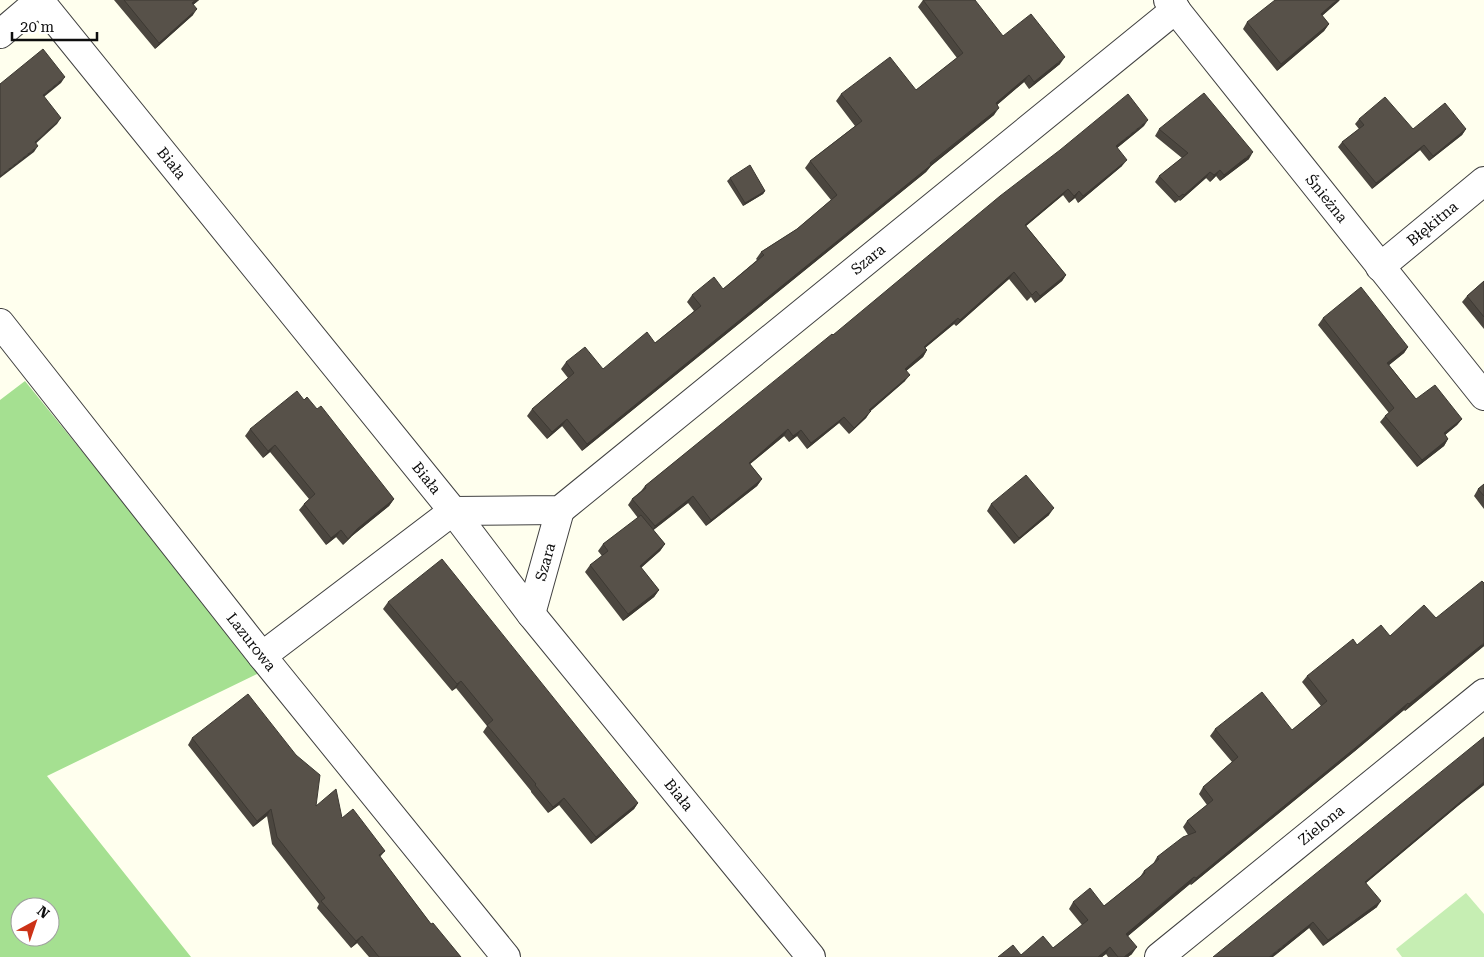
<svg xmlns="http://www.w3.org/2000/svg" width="1484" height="957" font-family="'Roboto Serif',serif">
  <rect width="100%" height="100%" fill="#ffe"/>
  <path fill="#c6eeb3" d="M1466,893l18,21v43h-82l-6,-8z"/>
  <path fill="#a5e091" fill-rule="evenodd" d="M25,381l236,291 -214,104 144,181h-191v-557zM20,907h30v30h-30z"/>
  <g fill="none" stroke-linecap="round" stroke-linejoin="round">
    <defs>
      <g id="street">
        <path id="s1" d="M1168,0l316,396"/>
        <path id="s2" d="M40,1l413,510 78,103 280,343"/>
        <path d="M0,34l40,-34"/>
        <path id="s3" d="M1380,267l104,-86"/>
        <path id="s4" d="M0,323l262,333 244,301"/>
        <path id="s5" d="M531,614l29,-104"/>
        <path id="s6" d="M262,656l191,-145 107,-1 616,-501"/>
        <path id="s7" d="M1159,957l325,-264"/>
      </g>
    </defs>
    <use href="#street" stroke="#414141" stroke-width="30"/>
    <use href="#street" stroke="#fff" stroke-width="28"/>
  </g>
  <path fill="#4b463f" d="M114,0h85l-6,5v10l-38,34z
    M923,0l80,36 57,28 -31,25 -5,-7 -27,23 -3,10 -63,51 -5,6 -344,279 -20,-25 -15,13 -20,-23 5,-7 36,-31 -7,-9 5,-7 37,7 52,-26 39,-32 -7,-9 5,-7 31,-6 34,-29 -1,-1 5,-7 36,-23 34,-29 -26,-32 5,-7 45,-35 -19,-25 5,-7 75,-4 41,-32 -39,-51z
    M1339,1l-17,15 7,8 -5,7 -47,40 -34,-42 4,-7z
    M1359,119l54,10h53l-4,6 -33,26 -9,-11 -48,39 -34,-42 4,-5 17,-13 -4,-5z
    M1144,126l-27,22 5,18 -44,37 -3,-5 -6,5 -6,-8 -37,31 40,49 -4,6 -27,22 -4,-6 -4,4 -18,-22 -53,47 -2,-2 -29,24 2,2 -4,7 -17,14 -1,10 -35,30 -4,7 -17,16 -10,-11 -32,26 -10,-13 -8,6 -5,-6 -34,28 12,15 -5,7 -51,40 -18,-23 -35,27 12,14 -5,7 -19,17 18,22 -5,7 -31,24 -38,-49 5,-7 12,-9 -4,-5 5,-7 35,-26 -10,-13 4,-6 9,-8 4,-5 188,-151z
    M1159,129l90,30 -29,22 -4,-5 -6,6 -4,-4 -26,23 -1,-1 -4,3 -20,-21 4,-6 23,-18 -27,-22z
    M730,178l35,13 -2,3 -20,12 -16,-25z
    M1484,281v48l-22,-27 5,-6z
    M1323,318l85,29 -4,6 -15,12 27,34 46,20 -5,6 -12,10 3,4 -4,7 -27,21 -37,-45 5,-6 4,-3 -71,-88z
    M304,400l90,99 -5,7 -37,30 -9,9 -7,-8 -10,8 -27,-35 5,-6 5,-5 -39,-47 -7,6 -18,-22 5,-7z
    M1484,484v25l-10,-13 4,-7z
    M991,504l58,11 -35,29 -27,-33z
    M388,602l250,201 -4,6 -43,35 -32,-39 -11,8 -17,-21v-1l-48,-59 4,-6 -31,-38 -4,3 -69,-82z
    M1436,618l48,28 -79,65 -1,-1 -49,41 -164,134 -1,-1 -62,52 4,18 -4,3h-20l-2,-3 -4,3h-104l23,-2 32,-7 29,-23 -13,-16 4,-7 31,4 36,-29 4,-6 9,-7 4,-7 31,-22 -5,-8 4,-6 20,-16 -8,-11 4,-7 29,-25 -22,-26 5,-7 77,1 29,-24 -19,-24 5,-6 50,-31 33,-9z
    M1484,737v48l-25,20 -93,78 11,24 -54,39 -14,-18 -36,29z
    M192,738l124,68 26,12 43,33 -5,6 51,67 30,33h-92l-12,-14 -6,5 -34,-40 2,-4 -47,-60 -5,-28 -14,11 -65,-82z"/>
  <path fill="#3d3933" d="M196,0h3l-12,10 5,-7z
    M1337,0h3l-24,21 5,-7z
    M197,9l-4,6 -38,34 4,-6z
    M1329,24l-5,7 -47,40 4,-7z
    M1065,57l-5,7 -31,25 5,-7z
    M1029,75l-5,7 -33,28 5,-7z
    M65,77l-4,6 -22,18 4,-6z
    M999,108l-5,7 -63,51 -5,6 -344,279 5,-7z
    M61,118l-4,6 -26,24 4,-6z
    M1148,120l-4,6 -33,27 5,-7z
    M1466,129l-4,6 -33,26 4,-5z
    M1424,145l-4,5 -48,39 4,-6z
    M38,146l-4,6 -34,26v-2z
    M1253,152l-4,7 -29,22 4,-6z
    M1127,160l-5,6 -44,37 5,-7z
    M1220,170l-4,6 -6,6 4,-7z
    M1210,172l-4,6 -26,23 4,-6z
    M1068,189l-5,6 -43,36 5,-6z
    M765,191l-2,3 -20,12 2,-3z
    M1079,191l-4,7 -6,5 5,-7z
    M1014,272l-5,7 -53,47 4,-6z
    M1066,275l-4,6 -27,22 5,-7z
    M958,318l-4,6 -35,29 5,-6z
    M1408,347l-4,6 -21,17 4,-7z
    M927,350l-4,7 -23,19 5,-7z
    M910,375l-5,6 -40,35 4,-6z
    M871,411l-5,7 -17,16 5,-6z
    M844,417l-5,6 -32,26 4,-6z
    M567,419l-5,7 -15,13 5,-7z
    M1462,419l-5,6 -18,15 5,-7z
    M788,429l-4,7 -40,33 5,-6z
    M801,430l-4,6 -8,6 4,-6z
    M1448,439l-4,7 -27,21 5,-7z
    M275,445l-5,7 -7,6 5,-7z
    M762,479l-5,7 -51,40 5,-6z
    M693,496l-5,7 -37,29 4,-6z
    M394,499l-5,7 -37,30 -9,9 5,-6 9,-10z
    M1054,508l-5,7 -35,29 5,-6z
    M341,530l-5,7 -10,8 5,-7z
    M665,544l-5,7 -25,22 5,-7z
    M659,590l-5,7 -31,24 5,-7z
    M1484,643v3l-79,65 4,-7z
    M461,681l-5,7 -4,3 5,-7z
    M1408,703l-4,7 -49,41 -164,134 5,-7z
    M1484,782v3l-25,20 -99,83 5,-6z
    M564,798l-5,7 -11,8 5,-6z
    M638,803l-4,6 -43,35 5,-7z
    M271,809l-4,7 -14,11 4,-6z
    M1194,877l-4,7 -68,57 4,-7z
    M1381,901l-4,6 -54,39 5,-6z
    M1313,922l-4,6 -36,29h-4z
    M362,936l-5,7 -6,5 5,-7z
    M1110,947l-4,7 -4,3h-4z
    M1137,947l-5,7 -4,3h-4z"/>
  <path fill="#575149" stroke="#3d3933" d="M124,0h72l-4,3 5,6 -38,34z
    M923,0h52l28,36 28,-22 34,43 -31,25 -5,-7 -33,28 3,5 -69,55 1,2 -344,279 -20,-25 -15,13 -20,-23 42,-36 -8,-11 19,-15 18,22 44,-37 8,11 46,-37 -9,-11 22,-18 9,12 41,-34 -3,-3 36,-23 40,-34 -27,-34 52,-40 -21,-27 49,-37 26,33 47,-37z
    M1275,0h62l-16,14 8,10 -48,40 -34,-42z
    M43,49l22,28 -22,18 18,23 -26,24 3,4 -38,30v-92z
    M1204,93l49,59 -29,23 -4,-5 -6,5 -4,-3 -26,23 -1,-1 -4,3 -20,-21 29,-23 -29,-24z
    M1128,94l20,26 -32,26 11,14 -44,36 -4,-5 -5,5 -6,-7 -43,36 41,50 -26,21 -4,-5 -4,4 -18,-23 -54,48 -2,-2 -34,29 3,3 -22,19 5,6 -41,35 2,1 -17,17 -10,-11 -33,26 -10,-13 -8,6 -5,-7 -39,34 13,16 -51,41 -18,-24 -38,30 -23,-27 14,-11 -1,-2 187,-152 1,1 167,-139 60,-46z
    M1385,97l28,32 32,-26 21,26 -33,27 -9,-11 -48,38 -34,-41 22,-17 -5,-6z
    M750,165l15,26 -20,12 -15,-25z
    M1484,281v36l-17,-21z
    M1361,287l47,60 -21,16 29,36 19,-14 27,34 -18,14 4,6 -26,21 -37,-44 9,-8 -71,-90z
    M297,391l7,9 3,-3 10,12 4,-3 73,93 -37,30 -9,10 -7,-9 -10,8 -27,-34 11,-10 -40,-49 -7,6 -18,-22z
    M1026,475l28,33 -35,30 -28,-34z
    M1484,484v12l-6,-7z
    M641,515l24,29 -25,22 19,24 -31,24 -38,-49 18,-14 -5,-7z
    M442,559l196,244 -42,34 -32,-39 -11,9 -18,-22 1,-1 -49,-59 6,-5 -32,-39 -4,3 -69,-82z
    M1482,581l2,2v60l-75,61 -1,-1 -48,41 -164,134 -2,-1 -68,57 11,13 -13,10h-6l-8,-10 -12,10h-100l15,-12 8,10 22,-19 10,12 35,-28 -15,-18 17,-14 14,18 41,-33 -1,-2 15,-12 -2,-2 9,-7 17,-13 13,-5 -9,-11 26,-21 -10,-13 35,-30 -23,-28 47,-37 30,38 35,-29 -20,-25 46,-37 4,6 24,-20 9,11 34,-31 12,13z
    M248,694l48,61 24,20 -4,31 20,-17 6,29 11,-9 32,42 -6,4 52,69 2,-1 28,34h-82l-17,-21 -6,5 -35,-40 4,-3 -48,-61 -6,-28 -14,12 -65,-83z
    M1484,737v45l-119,100 16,19 -53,39 -15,-18 -44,35h-56z"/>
  <g text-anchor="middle" stroke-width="5" stroke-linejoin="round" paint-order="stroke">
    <g font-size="15" fill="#0e0e0e" stroke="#fff">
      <text dy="5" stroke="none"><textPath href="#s2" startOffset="209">Biała</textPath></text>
      <text dy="5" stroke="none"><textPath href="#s1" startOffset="254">Śnieżna</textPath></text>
      <text dy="5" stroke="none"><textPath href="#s3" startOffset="68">Błękitna</textPath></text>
      <text dy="5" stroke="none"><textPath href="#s6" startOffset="744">Szara</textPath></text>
      <text dy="5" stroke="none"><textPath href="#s2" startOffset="614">Biała</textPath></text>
      <text dy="5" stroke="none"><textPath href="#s5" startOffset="54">Szara</textPath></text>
      <text dy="5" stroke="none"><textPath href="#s4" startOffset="406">Lazurowa</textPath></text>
      <text dy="5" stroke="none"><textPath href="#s2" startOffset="1019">Biała</textPath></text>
      <text dy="5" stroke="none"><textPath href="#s7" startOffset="209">Zielona</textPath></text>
    </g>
  </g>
  <g transform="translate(35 922) rotate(40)"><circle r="24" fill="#ffffff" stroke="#9f9f9f"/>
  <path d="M0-4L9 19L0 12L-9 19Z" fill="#cc3217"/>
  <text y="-8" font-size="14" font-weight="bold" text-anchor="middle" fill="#0e0e0e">N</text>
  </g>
  <path d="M12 32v8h85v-8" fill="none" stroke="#0e0e0e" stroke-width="2.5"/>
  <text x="20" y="32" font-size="15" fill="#0e0e0e" stroke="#ffffff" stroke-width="4" paint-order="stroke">20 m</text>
</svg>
